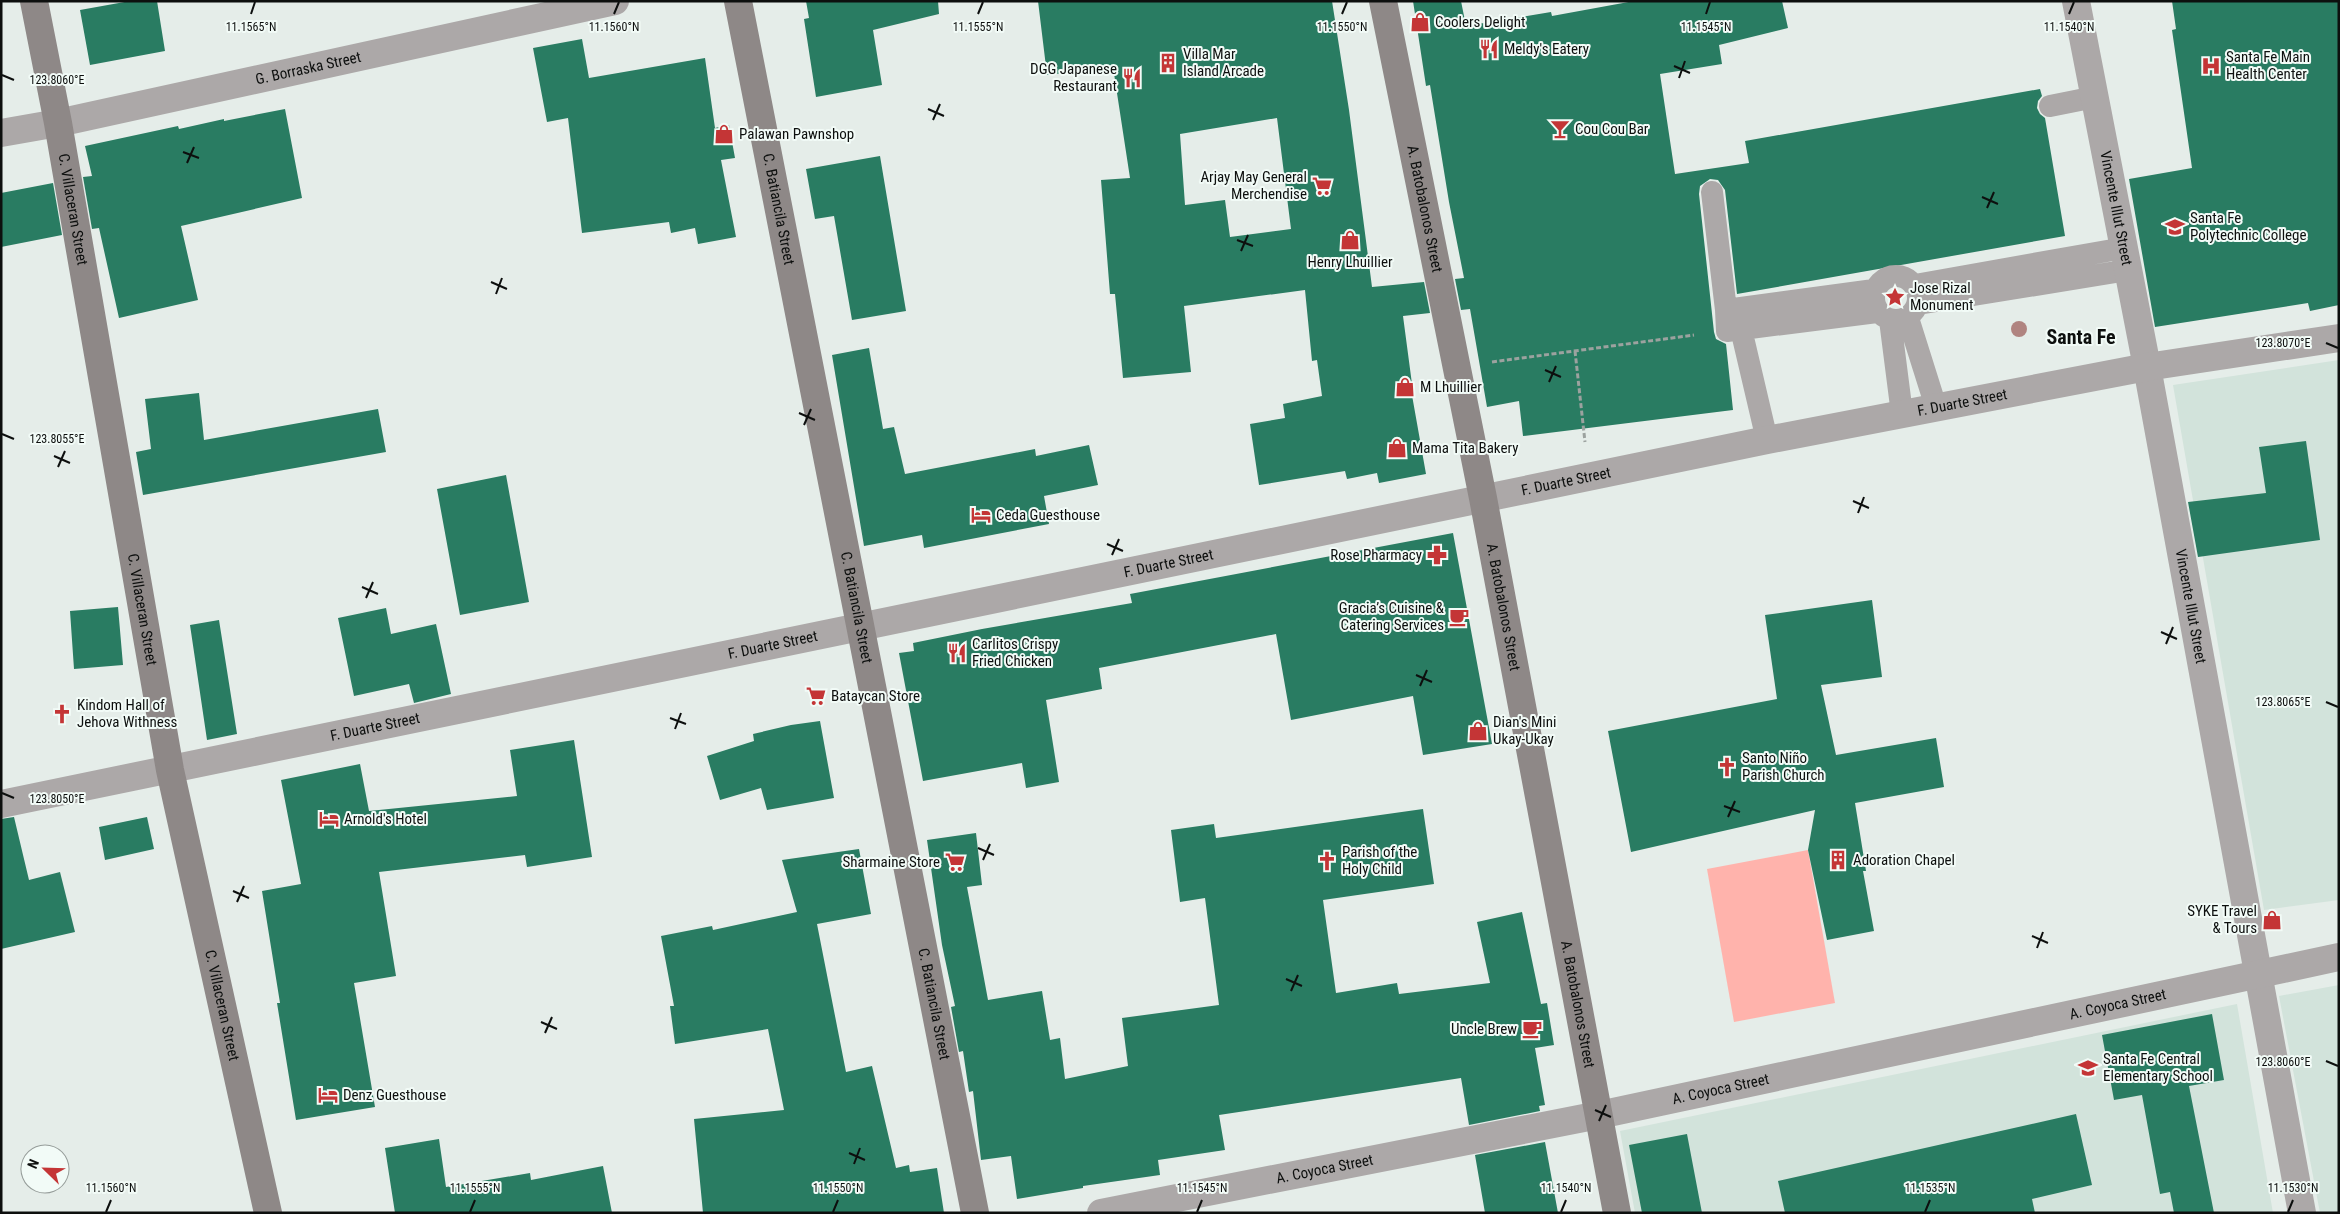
<svg xmlns="http://www.w3.org/2000/svg" width="2340" height="1214" font-family="'Roboto Condensed',sans-serif">
  <rect width="100%" height="100%" fill="#e5ede9"/>
  <path fill="#d2e3db" d="M2339,360v540l-75,10 -91,-525z
    M2339,985v228h-19l-41,-217z
    M2237,1004l36,209h-638l-15,-82z"/>
  <path fill="#ffb3ac" d="M1808,850l27,153 -101,19 -27,-153z"/>
  <path fill="#297c62" fill-rule="evenodd" d="M130,1h27l8,50 -75,14 -10,-55z
    M806,1h132l1,13 -66,16 9,55 -66,12 -12,-78 5,-1z
    M1038,1h294l17,109 23,177 52,-5 6,31 -27,3 9,68h-2l16,90 -47,9 -2,-10 -30,6 -2,-8 -86,14 -9,-61 35,-6 -2,-14 39,-8 -5,-36 -5,1 -7,-71 -121,16 7,66 -68,6 -8,-84h-5l-9,-114 29,-2 -17,-111 -66,8zM1277,118l14,111 -61,8 -5,-37 -40,5 -5,-71z
    M1413,1h48l5,25 85,-14 1,4 82,-15h148l6,27 -69,17 3,19 -62,10 15,100 74,-11 -4,-22 295,-52 2,7 -4,5 -1,7 3,6 5,4 20,118 -328,58 -12,-104 -7,-10 -8,-1 -10,7 -1,8 15,138 2,7 10,5 7,66 -210,26 -4,-35 -32,6 -17,-98 -9,1 -6,-31 9,-1 -15,-76 -19,-117 -4,1z
    M2172,1h167v304l-29,6 -2,-8 -153,24 -26,-148 63,-11 -20,-138 4,-1z
    M582,39l7,39 116,-20 10,70 14,-3 6,33 -14,2 15,77 -38,7 -3,-16 -24,5 -2,-11 -87,11 -14,-115 -21,4 -14,-74z
    M285,109l17,89 -121,28 17,74 -79,18 -20,-90 -7,1 -9,-52 9,-1 -7,-30 93,-20 1,3 45,-10v2z
    M880,156l26,155 -54,9 -18,-104 -19,3 -9,-50z
    M53,183l9,52 -61,12v-54z
    M869,348l14,81 11,-2 11,47 130,-25 1,7 53,-11 9,40 -54,11 5,28 -125,24 -2,-13 -58,11 -32,-191z
    M199,393l5,47 174,-31 8,43 -243,43 -7,-43 15,-3 -6,-50z
    M2306,441l14,99 -122,17 -10,-55 78,-9 -7,-46z
    M506,475l23,127 -69,13 -23,-126z
    M1453,533l39,211 -69,11 -10,-59 -122,24 -15,-86 -177,34 3,21 -56,11 13,82 -33,6 -4,-25 -99,18 -24,-128 15,-2 -1,-8 69,-14 150,-26 -2,-9z
    M1872,600l10,77 -61,8 15,70 100,-17 8,49 -89,16 11,68h-3l11,60 -47,9 -19,-90 7,-40 -184,42 -23,-121 169,-32 -12,-84z
    M118,607l5,58 -49,4 -4,-58z
    M386,608l5,26 45,-10 15,70 -37,9 -5,-19 -55,12 -16,-78z
    M219,620l18,114 -30,6 -17,-115z
    M820,721l14,77 -67,12 -6,-22 -41,12 -13,-44 47,-15 -1,-7 38,-9z
    M574,740l18,117 -65,10 -2,-12 -146,17 17,104 -42,7 21,124 -79,13 -19,-117h3l-18,-112 39,-7 -20,-104 79,-16 9,47 148,-15 -7,-46z
    M1423,809l11,75 -111,16 13,93 61,-10 2,11 91,-11 -13,-61 45,-10 19,92 6,-1 7,42 -19,3 10,57 -6,1 1,5 -71,14 -8,-47 -242,37 6,35 -67,10 2,15 -77,11v2l-66,11 -6,-43 -30,4 -8,-69 -4,1 -6,-41 -4,1 -8,-45 4,-1 -13,-61 -15,-105 49,-7 6,52 -15,2 21,113 54,-9 8,49 10,-2 5,41 63,-13 -6,-48 97,-13 -14,-107 -25,4 -9,-72 43,-6 2,14z
    M14,817l15,63 31,-8 15,60 -74,17v-130z
    M147,817l7,32 -49,11 -6,-33z
    M859,849l12,65 -54,10 29,148 26,-6 24,102 13,-3 1,7 27,-4 7,45h-241l-9,-94 90,-9 -16,-81 -93,15 -5,-38h4l-13,-70 51,-10 1,4 84,-18 -15,-52z
    M2212,1014l12,66 -35,6 25,127h-40l-4,-21 -10,2 -18,-99 -28,5 -12,-65z
    M2076,1114l16,71 -60,14 3,14h-250l-7,-32z
    M1687,1134l15,79h-60l-13,-68z
    M439,1139l7,48 84,-14 1,7 72,-14 9,47h-217l-10,-65z
    M1545,1142l13,71h-73l-10,-58z"/>
  <g fill="none" stroke-linecap="round" stroke-linejoin="round">
    <path stroke="#9ca29f" stroke-width="3" stroke-dasharray="5 2.5" stroke-linecap="butt" d="M1575,351l10,91
      M1492,362l202,-27"/>
    <path stroke="#aca8a8" stroke-width="22" d="M2050,106l45,-9
      M1712,192l14,118 1,21 150,-19
      M1874 298a22 22 0 1 1 44 0a22 22 0 1 1-44 0Z
      M1915,285l209,-37
      M1918,304l210,-34
      M1726,310l148,-20
      M1908,318l28,89
      M1890,320l12,94
      M1741,329l26,111"/>
    <g stroke="#aca8a8" stroke-width="28">
      <path id="s1" d="M2076,1l71,366 155,846"/>
      <path id="s2" d="M1,133l57,-10 557,-122"/>
      <path id="s3" d="M1,804l1766,-364 380,-73 192,-29"/>
      <path id="s4" d="M1101,1213l498,-98 740,-158"/>
    </g>
    <g stroke="#8e8887" stroke-width="28">
      <path id="s5" d="M34,1l24,122 112,647 98,443"/>
      <path id="s6" d="M738,1l237,1212"/>
      <path id="s7" d="M1383,1l100,497 134,715"/>
    </g>
  </g>
  <circle fill="#b08480" cx="2019" cy="329" r="8"/>
  <path fill="none" stroke="#0d0f0e" stroke-width="2" d="M251,14l4,-12M614,14l5,-12M978,14l5,-12M1342,14l5,-12M1706,14l4,-12M2069,14l5,-12M1674,66l16,7M2,75l12,5M1679,78l6,-17M928,109l16,7M933,120l7,-16M183,152l16,6M187,163l7,-16M1982,197l16,7M1987,208l7,-16M1237,240l16,6M1241,251l7,-16M491,282l16,7M496,294l6,-16M2326,343l12,5M1545,370l16,7M1549,382l7,-16M799,413l16,7M804,425l7,-16M2,434l12,5M54,456l16,7M58,467l7,-16M1853,501l16,7M1858,513l6,-16M1107,544l16,7M1112,555l7,-16M362,587l16,7M366,598l7,-16M2161,632l16,7M2166,644l7,-17M1416,675l16,7M1420,686l7,-16M2326,702l12,5M670,718l16,6M675,729l6,-16M2,793l12,5M1724,806l16,6M1728,817l7,-16M978,848l16,7M983,860l7,-16M233,891l16,7M237,902l7,-16M2032,936l16,7M2037,948l6,-16M1286,979l16,7M1291,991l7,-16M541,1022l16,7M545,1033l7,-16M2326,1061l12,5M1595,1110l16,7M1599,1121l7,-16M849,1153l16,7M854,1164l6,-16M106,1212l5,-12M470,1212l5,-12M833,1212l5,-12M1197,1212l5,-12M1561,1212l5,-12M1925,1212l5,-12M2288,1212l5,-12"/>
  <defs>
    <symbol id="shop-bare" viewBox="-9 -9 18 18"><path d="M-5-2.5h2.3a2.7 3.5 0 0 1 5.4 0H5L5.5 6h-11ZM-1.5-2.5h3a1.5 2.3 0 0 0-3 0Z" fill="#c43536" stroke="#f2fbf7" stroke-width="2.5" paint-order="stroke"/></symbol>
    <symbol id="restaurant-bare" viewBox="-9 -9 18 18"><path d="M-5-6h1v4h1v-4h1v4h1v-4h1v5L-1.5 .5V6h-2V.5L-5-1ZM5-6V6H3V1.5H1.5Q1.5-4 5-6Z" fill="#c43536" stroke="#f2fbf7" stroke-width="2.5" paint-order="stroke"/></symbol>
    <symbol id="building-bare" viewBox="-9 -9 18 18"><path d="M-4-6H4V6H1V3H-1V6H-4ZM-2.5-4.3h1.7v1.8h-1.7ZM.8-4.3h1.7v1.8H.8ZM-2.5-1h1.7V.8h-1.7ZM.8-1h1.7V.8H.8Z" fill="#c43536" stroke="#f2fbf7" stroke-width="2.5" paint-order="stroke"/></symbol>
    <symbol id="hospital-bare" viewBox="-9 -9 18 18"><path d="M-5-5h3v3.5h4V-5h3V5h-3V1.5h-4V5h-3Z" fill="#c43536" stroke="#f2fbf7" stroke-width="2.5" paint-order="stroke"/></symbol>
    <symbol id="bar-bare" viewBox="-9 -9 18 18"><path d="M-6-5H6L.8 .8V4.5H3.5V6h-7V4.5H-.8V.8Z" fill="#c43536" stroke="#f2fbf7" stroke-width="2.5" paint-order="stroke"/></symbol>
    <symbol id="supermarket-bare" viewBox="-9 -9 18 18"><path d="M-6-5.5h2.5l.6 2H6L4.5 2H-2.5L-4.4-4H-6ZM-1.5 3.2a1.3 1.3 0 1 0 .1 0ZM3 3.2a1.3 1.3 0 1 0 .1 0Z" fill="#c43536" stroke="#f2fbf7" stroke-width="2.5" paint-order="stroke"/></symbol>
    <symbol id="university-bare" viewBox="-9 -9 18 18"><path d="M0-5L7-2L0 1L-7-2ZM-4 1L0 2.5L4 1V4Q0 6-4 4Z" fill="#c43536" stroke="#f2fbf7" stroke-width="2.5" paint-order="stroke"/></symbol>
    <symbol id="sight-bare" viewBox="-9 -9 18 18"><path d="M0-6L1.8-2.2L6-1.7L2.9 1.2L3.7 5.4L0 3.3L-3.7 5.4L-2.9 1.2L-6-1.7L-1.8-2.2Z" fill="#c43536" stroke="#f2fbf7" stroke-width="2.5" paint-order="stroke"/></symbol>
    <symbol id="hotel-bare" viewBox="-9 -9 18 18"><path d="M-6-4.5h1.5V1H6V5H4.5V3h-9V5H-6ZM-4 0a1.8 1.8 0 1 1 3.6 0ZM.5 0V-2.5h3Q6-2.5 6 0Z" fill="#c43536" stroke="#f2fbf7" stroke-width="2.5" paint-order="stroke"/></symbol>
    <symbol id="pharmacy-bare" viewBox="-9 -9 18 18"><path d="M-2-6h4v4h4v4h-4v4h-4v-4h-4v-4h4Z" fill="#c43536" stroke="#f2fbf7" stroke-width="2.5" paint-order="stroke"/></symbol>
    <symbol id="cafe-bare" viewBox="-9 -9 18 18"><path d="M-5.5-4.5H6V0H3Q3 3.5 0 3.5H-2.5Q-5.5 3.5-5.5 0ZM3-3.2v2h1.7v-2ZM-6 4.5H4V6H-6Z" fill="#c43536" stroke="#f2fbf7" stroke-width="2.5" paint-order="stroke"/></symbol>
    <symbol id="church-bare" viewBox="-9 -9 18 18"><path d="M-1.2-6h2.4v3.5h3.3v2.4h-3.3V6h-2.4V-.1h-3.3v-2.4h3.3Z" fill="#c43536" stroke="#f2fbf7" stroke-width="2.5" paint-order="stroke"/></symbol>
    <symbol id="school-bare" viewBox="-9 -9 18 18"><path d="M0-5L7-2L0 1L-7-2ZM-4 1L0 2.5L4 1V4Q0 6-4 4Z" fill="#c43536" stroke="#f2fbf7" stroke-width="2.5" paint-order="stroke"/></symbol>
  </defs>
  <g fill-rule="evenodd">
    <use href="#shop-bare" x="1406" y="8" width="28" height="28"/>
    <use href="#restaurant-bare" x="1475" y="35" width="28" height="28"/>
    <use href="#building-bare" x="1154" y="49" width="28" height="28"/>
    <use href="#hospital-bare" x="2197" y="52" width="28" height="28"/>
    <use href="#restaurant-bare" x="1118" y="64" width="28" height="28"/>
    <use href="#bar-bare" x="1546" y="115" width="28" height="28"/>
    <use href="#shop-bare" x="710" y="120" width="28" height="28"/>
    <use href="#supermarket-bare" x="1308" y="172" width="28" height="28"/>
    <use href="#university-bare" x="2161" y="213" width="28" height="28"/>
    <use href="#shop-bare" x="1336" y="226" width="28" height="28"/>
    <use href="#sight-bare" x="1881" y="283" width="28" height="28"/>
    <use href="#shop-bare" x="1391" y="373" width="28" height="28"/>
    <use href="#shop-bare" x="1383" y="434" width="28" height="28"/>
    <use href="#hotel-bare" x="967" y="501" width="28" height="28"/>
    <use href="#pharmacy-bare" x="1423" y="541" width="28" height="28"/>
    <use href="#cafe-bare" x="1445" y="603" width="28" height="28"/>
    <use href="#restaurant-bare" x="943" y="639" width="28" height="28"/>
    <use href="#supermarket-bare" x="802" y="682" width="28" height="28"/>
    <use href="#church-bare" x="48" y="700" width="28" height="28"/>
    <use href="#shop-bare" x="1464" y="717" width="28" height="28"/>
    <use href="#church-bare" x="1713" y="753" width="28" height="28"/>
    <use href="#hotel-bare" x="315" y="805" width="28" height="28"/>
    <use href="#building-bare" x="1824" y="846" width="28" height="28"/>
    <use href="#church-bare" x="1313" y="847" width="28" height="28"/>
    <use href="#supermarket-bare" x="941" y="848" width="28" height="28"/>
    <use href="#shop-bare" x="2258" y="906" width="28" height="28"/>
    <use href="#cafe-bare" x="1518" y="1015" width="28" height="28"/>
    <use href="#school-bare" x="2074" y="1054" width="28" height="28"/>
    <use href="#hotel-bare" x="314" y="1081" width="28" height="28"/>
  </g>
  <g text-anchor="middle" stroke-width="4" stroke-linejoin="round" paint-order="stroke">
    <g font-size="15" fill="#0d0f0e" stroke="#f2fbf7" text-anchor="start">
      <text x="1435" y="27">Coolers Delight</text>
      <text x="1504" y="54">Meldy's Eatery</text>
      <text x="1183" y="59">Villa Mar<tspan x="1183" dy="17">Island Arcade</tspan></text>
      <text x="2226" y="62">Santa Fe Main<tspan x="2226" dy="17">Health Center</tspan></text>
      <text x="1117" y="74" text-anchor="end">DGG Japanese<tspan x="1117" dy="17">Restaurant</tspan></text>
      <text x="1575" y="134">Cou Cou Bar</text>
      <text x="739" y="139">Palawan Pawnshop</text>
      <text x="1307" y="182" text-anchor="end">Arjay May General<tspan x="1307" dy="17">Merchendise</tspan></text>
      <text x="2190" y="223">Santa Fe<tspan x="2190" dy="17">Polytechnic College</tspan></text>
      <text x="1350" y="267" text-anchor="middle">Henry Lhuillier</text>
      <text x="1910" y="293">Jose Rizal<tspan x="1910" dy="17">Monument</tspan></text>
      <text x="1420" y="392">M Lhuillier</text>
      <text x="1412" y="453">Mama Tita Bakery</text>
      <text x="996" y="520">Ceda Guesthouse</text>
      <text x="1422" y="560" text-anchor="end">Rose Pharmacy</text>
      <text x="1444" y="613" text-anchor="end">Gracia’s Cuisine &amp;<tspan x="1444" dy="17">Catering Services</tspan></text>
      <text x="972" y="649">Carlitos Crispy<tspan x="972" dy="17">Fried Chicken</tspan></text>
      <text x="831" y="701">Bataycan Store</text>
      <text x="77" y="710">Kindom Hall of<tspan x="77" dy="17">Jehova Withness</tspan></text>
      <text x="1493" y="727">Dian's Mini<tspan x="1493" dy="17">Ukay-Ukay</tspan></text>
      <text x="1742" y="763">Santo Niño<tspan x="1742" dy="17">Parish Church</tspan></text>
      <text x="344" y="824">Arnold's Hotel</text>
      <text x="1342" y="857">Parish of the<tspan x="1342" dy="17">Holy Child</tspan></text>
      <text x="1853" y="865">Adoration Chapel</text>
      <text x="940" y="867" text-anchor="end">Sharmaine Store</text>
      <text x="2257" y="916" text-anchor="end">SYKE Travel<tspan x="2257" dy="17">&amp; Tours</tspan></text>
      <text x="1517" y="1034" text-anchor="end">Uncle Brew</text>
      <text x="2103" y="1064">Santa Fe Central<tspan x="2103" dy="17">Elementary School</tspan></text>
      <text x="343" y="1100">Denz Guesthouse</text>
    </g>
    <g font-size="15" fill="#0d0f0e" stroke="#f2fbf7">
      <text dy="5" stroke="none"><textPath href="#s2" startOffset="314">G. Borraska Street</textPath></text>
      <text dy="5" stroke="none"><textPath href="#s7" startOffset="212">A. Batobalonos Street</textPath></text>
      <text dy="5" stroke="none"><textPath href="#s1" startOffset="211">Vincente Illut Street</textPath></text>
      <text dy="5" stroke="none"><textPath href="#s5" startOffset="212">C. Villaceran Street</textPath></text>
      <text dy="5" stroke="none"><textPath href="#s6" startOffset="212">C. Batiancila Street</textPath></text>
      <text dy="5" stroke="none"><textPath href="#s3" startOffset="2002">F. Duarte Street</textPath></text>
      <text dy="5" stroke="none"><textPath href="#s3" startOffset="1598">F. Duarte Street</textPath></text>
      <text dy="5" stroke="none"><textPath href="#s3" startOffset="1192">F. Duarte Street</textPath></text>
      <text dy="5" stroke="none"><textPath href="#s7" startOffset="618">A. Batobalonos Street</textPath></text>
      <text dy="5" stroke="none"><textPath href="#s6" startOffset="618">C. Batiancila Street</textPath></text>
      <text dy="5" stroke="none"><textPath href="#s1" startOffset="616">Vincente Illut Street</textPath></text>
      <text dy="5" stroke="none"><textPath href="#s5" startOffset="618">C. Villaceran Street</textPath></text>
      <text dy="5" stroke="none"><textPath href="#s3" startOffset="788">F. Duarte Street</textPath></text>
      <text dy="5" stroke="none"><textPath href="#s3" startOffset="382">F. Duarte Street</textPath></text>
      <text dy="5" stroke="none"><textPath href="#s6" startOffset="1022">C. Batiancila Street</textPath></text>
      <text dy="5" stroke="none"><textPath href="#s7" startOffset="1022">A. Batobalonos Street</textPath></text>
      <text dy="5" stroke="none"><textPath href="#s4" startOffset="1038">A. Coyoca Street</textPath></text>
      <text dy="5" stroke="none"><textPath href="#s5" startOffset="1022">C. Villaceran Street</textPath></text>
      <text dy="5" stroke="none"><textPath href="#s4" startOffset="632">A. Coyoca Street</textPath></text>
      <text dy="5" stroke="none"><textPath href="#s4" startOffset="228">A. Coyoca Street</textPath></text>
    </g>
    <g font-size="20" font-weight="bold" fill="#0d0f0e" stroke="#f2fbf7">
      <text x="2081" y="344">Santa Fe</text>
    </g>
  </g>
  <g font-size="12" text-anchor="middle" fill="#0d0f0e" stroke="#f2fbf7" stroke-width="4" stroke-linejoin="round" paint-order="stroke">
    <text x="614" y="31">11.1560°N</text>
    <text x="978" y="31">11.1555°N</text>
    <text x="1342" y="31">11.1550°N</text>
    <text x="2069" y="31">11.1540°N</text>
    <text x="251" y="31">11.1565°N</text>
    <text x="1706" y="31">11.1545°N</text>
    <text x="57" y="84">123.8060°E</text>
    <text x="2283" y="347">123.8070°E</text>
    <text x="57" y="443">123.8055°E</text>
    <text x="2283" y="706">123.8065°E</text>
    <text x="57" y="803">123.8050°E</text>
    <text x="2283" y="1066">123.8060°E</text>
    <text x="111" y="1192">11.1560°N</text>
    <text x="475" y="1192">11.1555°N</text>
    <text x="838" y="1192">11.1550°N</text>
    <text x="1202" y="1192">11.1545°N</text>
    <text x="1566" y="1192">11.1540°N</text>
    <text x="1930" y="1192">11.1535°N</text>
    <text x="2293" y="1192">11.1530°N</text>
  </g>
  <rect width="2340" height="1214" fill="none" stroke="#0d0f0e" stroke-width="5"/>
  <g transform="translate(45 1169) rotate(293)"><circle r="24" fill="#f2fbf7" stroke="#969d9a"/>
  <path d="M0-4L9 19L0 12L-9 19Z" fill="#c43536"/>
  <text y="-8" font-size="14" font-weight="bold" text-anchor="middle" fill="#0d0f0e">N</text>
  </g>
</svg>
